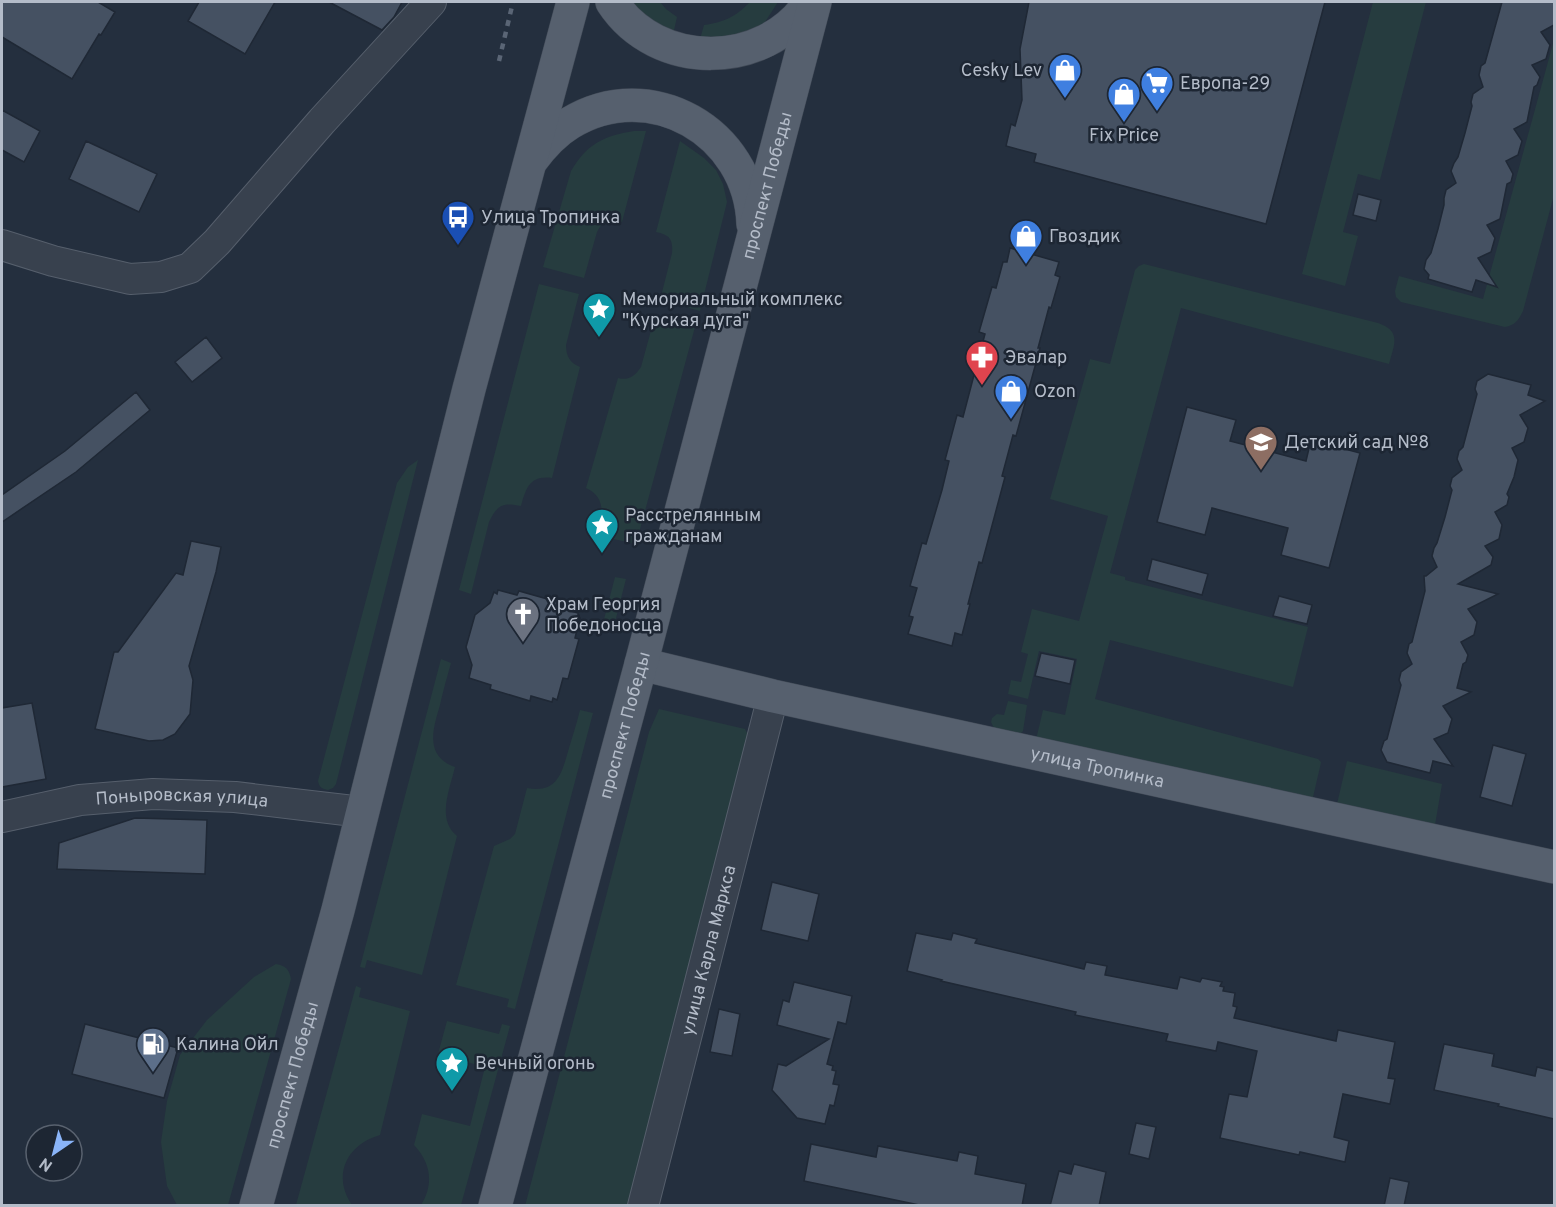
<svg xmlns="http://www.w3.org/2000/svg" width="1556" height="1207" font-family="Overpass,sans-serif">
  <rect width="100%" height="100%" fill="#242f3e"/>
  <path fill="#263c3f" d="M633,2h27l6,7 11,8 -5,22 -15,-8z
    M750,2h28l-13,20 -17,12 -50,12 6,-21c21,-3 31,-8 46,-23z
    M1373,2h53l-46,178 -22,-6 -15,58 15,4 -13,50 -43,-12z
    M1554,40v155l-31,116c-5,10 -8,14 -18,16l-104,-25 -5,-5 -1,-6 4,-15 84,23z
    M634,131h12l-24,91c-13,-4 -19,-2 -25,10l-13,46 -41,-11 28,-96c16,-27 32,-35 63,-40z
    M680,141l24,17 12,12 7,14 4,18 -27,109 -40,-11 12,-47c1,-14 -2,-18 -16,-21z
    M1144,264l234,59c24,8 16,22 11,41l-208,-56 -71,265 15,4v3l183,47 -15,60 -183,-47 -15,59 223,60 3,3 -1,5 -10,43 -275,-66 8,-34 22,5 12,-56 -38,-8 -11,48 -20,-5 3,-14 10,2 7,-28 -7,-2 11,-43 47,12 29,-105 -58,-17 40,-140 20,5 25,-94 4,-4z
    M539,284l40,10 -13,51c0,11 4,18 14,22l-28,111c-22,-3 -26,10 -31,28 -18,-4 -24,-1 -32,16l-18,72 -12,-4z
    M655,316l40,11 -59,217 -27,-6 1,-6 -10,-3c3,-18 4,-33 -14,-41l32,-110c10,3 17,-2 23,-11z
    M418,460l-82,324 -3,4 -5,2c-6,-1 -9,-3 -10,-9l79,-298 11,-16z
    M615,577l11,2 -13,51 -11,-3z
    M441,659l10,4c-4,14 -8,28 -11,42 -7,24 -16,51 15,62 -5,22 -19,52 2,69l-35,139 -55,-15 -2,8 -5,-1z
    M1008,701l19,4 -4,26 -3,3 -26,-6 -3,-6 1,-4 5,-4 7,1z
    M659,709l86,20 5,10 -116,466 -109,1 124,-474z
    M580,710l13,3 -78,296 -8,-2 2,-8 -53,-14 38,-139 16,-7 5,-5 12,-46c31,6 35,-16 42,-40 4,-13 8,-26 11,-38z
    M1347,761l95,23 -7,41 -98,-21z
    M276,964c10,2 13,5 15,15l-63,226h-51l-10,-19 -6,-44 6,-41 13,-46 27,-35 47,-43z
    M356,986l5,2 -2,9 51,14 -30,124c-34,10 -48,41 -28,70h-56z
    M447,1021l52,13 3,-10 8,2 -49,179h-40c13,-21 10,-42 -7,-60l8,-31 48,12 15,-59 -47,-13z"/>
  <path fill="#455162" stroke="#1f2835" stroke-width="1.5" d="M2,2h96l17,10 -14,23 -2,-1 -27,45 -70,-42z
    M199,2h76l-30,52 -57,-33z
    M329,2h73l-8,15 -12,13z
    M1029,2h296l-59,222 -232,-62 2,-8 -30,-8 5,-22 4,2 7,-26 -2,-51z
    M1502,2h52v23l-13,7 9,13 -4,14 -14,6 8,12 -3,8 -3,2 -7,35 -13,7 8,12 -4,14 -12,6 7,13 -2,8 -4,2 -7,35 -13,6 8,13 -4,14 -13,6 19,29 -21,-7 -4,12 -44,-13 1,-4 -5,-6 2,-9 5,-7 7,-24 6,-24v-7l2,-8 10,-7 -5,-12 3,-8 4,-6 7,-24 7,-27 -1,-4 2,-8 10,-7 -4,-12 2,-9 4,-3z
    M2,110l38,21 -16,31 -22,-12z
    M86,141l71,33 -18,38 -70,-33z
    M1358,194l23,6 -5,21 -23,-6z
    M1010,248l49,14 -4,13 5,2 -9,31 -2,-1 -11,41h2l-24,88 -3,-1 -11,41 3,1 -23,86 -3,-1 -11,42h2l-8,31 -7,-2 -3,13 -44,-12 5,-17 -4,-1 8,-28 -7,-2 12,-43 4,1 16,-54 7,-29 -4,-1 12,-45 6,2 11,-42 11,-41 -6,-2 13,-45 4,1 7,-26h4z
    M206,337l16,21 -30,24 -17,-20z
    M1488,374l43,11 -3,10 17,6 -25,14 8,13 -4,14 -12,6 6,12 -4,17 -7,17 2,3 -2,8 -12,7 7,13 -3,14 -14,7 8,11 -2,8 -33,19 40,10 -30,15 9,13 -3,13 -13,7 7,13 -2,7 -3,2 -6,24 14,4 -28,14 9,13 -4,14 -14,6 19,27 -20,-5 -3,12 -43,-11 -6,-12 3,-9 3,-2 14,-54 -2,-5 2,-8 11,-8 -5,-11 2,-9 3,-2 13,-51 -1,-15h2l11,-9 -5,-11 2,-8 3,-5 8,-26 7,-27 -2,-4 2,-8 10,-8 -5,-11 2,-8 4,-4 14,-53 -2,-5 2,-8z
    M136,392l14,18 -74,62 -74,50v-27l63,-44z
    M1187,407l49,13 -6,21 76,20 5,-21 49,13 -31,115 -48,-13 7,-27 -76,-20 -7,27 -48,-13z
    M191,541l30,6 -5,25 -27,94 4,14 -3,34 -15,20 -12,6 -14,1 -54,-12 19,-77h4l58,-79 7,2z
    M1152,559l56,15 -6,21 -55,-15z
    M498,590l19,5 2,-4 39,11 -1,5 21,6v2h1v2l1,1 -5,20 4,1 -11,40 -5,-1 -6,22 -4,-2 -1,4 -21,-6 -1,5 -40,-12 1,-4 -22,-7 3,-13 -6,-18 9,-32 15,-12 4,-11 3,2z
    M1279,596l33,9 -5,19 -34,-8z
    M1041,653l34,7 -5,24 -35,-8z
    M32,703l14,76 -44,8v-79z
    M1493,745l33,9 -14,52 -32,-9z
    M135,818l72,2 -2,54 -148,-5 2,-26z
    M772,882l47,12 -11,47 -47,-11z
    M916,933l35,7 2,-7 24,6 -2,4 109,26 2,-7 21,4 -2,9 72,14 3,-12 20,5 2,-4 20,4 -2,4 4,1 -1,4 12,2 -2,13 4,1 -3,11 102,23 2,-11 57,12 -7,36 7,1 -5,25 -47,-10 -9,43 15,4 -4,21 -45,-10 -1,3 -79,-17 9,-44 18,3 10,-46 -39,-9 -2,9 -50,-10 2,-7 -93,-19 1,-3 -135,-31 1,-1 -35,-9z
    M794,982l58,14 -6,28 -8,-2 -11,42 6,2 -1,4 4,1 -3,13 6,1 -5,21 -4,-1 -5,19 -28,-6 -25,-28 6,-26 8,2 43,-27 -52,-14 6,-25 6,2z
    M719,1009l21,5 -8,42 -22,-4z
    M85,1024l93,24 -14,50 -92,-24z
    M1444,1044l50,10 -2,12 43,10 2,-9 17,4v48l-56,-13 1,-2 -65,-14z
    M1136,1123l20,4 -7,32 -20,-5z
    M811,1144l65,13 2,-11 79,15 2,-9 19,4 -3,18 51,10 -4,22h-98l-120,-25z
    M1074,1164l32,8 -7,34h-49l9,-35 12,3z
    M1390,1178l19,4 -5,24h-20z"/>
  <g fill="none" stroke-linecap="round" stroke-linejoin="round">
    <defs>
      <g id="minor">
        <path d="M2,245l51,16 77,18 31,-2 29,-9 27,-26 105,-121 109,-119"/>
        <path id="s1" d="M2,817l78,-17 73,-6 82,3 127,15"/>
        <path id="s2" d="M643,1206l130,-510"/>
      </g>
      <g id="major">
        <path d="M612,2c45,69 153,68 198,0"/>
        <path d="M531,161c11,-15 24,-29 39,-38 80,-49 180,9 183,101"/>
        <path id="s3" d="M641,664l132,32 781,171"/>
        <path id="s4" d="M256,1206l82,-296 131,-521 104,-387"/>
        <path id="s5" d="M495,1206l146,-542 174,-662"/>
      </g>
    </defs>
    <use href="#minor" stroke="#565f6c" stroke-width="32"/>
    <use href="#major" stroke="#414a57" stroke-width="34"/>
    <use href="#minor" stroke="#38414e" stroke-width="30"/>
    <use href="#major" stroke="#56606e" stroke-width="33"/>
    <path stroke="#5a6575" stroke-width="4.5" stroke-dasharray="6 6" stroke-linecap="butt" d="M499,61l14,-59"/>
  </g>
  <defs>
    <symbol id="shop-pin" viewBox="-11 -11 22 30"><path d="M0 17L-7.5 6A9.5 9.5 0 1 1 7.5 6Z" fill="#3f7fe0" stroke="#1d2633"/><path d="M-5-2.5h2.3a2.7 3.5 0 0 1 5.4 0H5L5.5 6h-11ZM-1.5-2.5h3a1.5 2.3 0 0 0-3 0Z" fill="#fff"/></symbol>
    <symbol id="supermarket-pin" viewBox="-11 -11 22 30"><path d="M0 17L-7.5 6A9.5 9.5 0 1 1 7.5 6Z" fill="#3f7fe0" stroke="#1d2633"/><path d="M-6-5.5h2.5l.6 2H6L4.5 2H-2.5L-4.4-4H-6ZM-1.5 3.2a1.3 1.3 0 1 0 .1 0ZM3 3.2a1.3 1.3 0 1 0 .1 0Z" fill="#fff"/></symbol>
    <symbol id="bus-pin" viewBox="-11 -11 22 30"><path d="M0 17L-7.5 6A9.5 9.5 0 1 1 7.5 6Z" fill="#1a4fb4" stroke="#1d2633"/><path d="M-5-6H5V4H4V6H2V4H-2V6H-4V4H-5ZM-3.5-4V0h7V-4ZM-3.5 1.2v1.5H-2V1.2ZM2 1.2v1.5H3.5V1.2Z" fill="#fff"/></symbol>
    <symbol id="sight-pin" viewBox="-11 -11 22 30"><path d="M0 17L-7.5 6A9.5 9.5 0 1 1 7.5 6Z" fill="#0f9aa8" stroke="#1d2633"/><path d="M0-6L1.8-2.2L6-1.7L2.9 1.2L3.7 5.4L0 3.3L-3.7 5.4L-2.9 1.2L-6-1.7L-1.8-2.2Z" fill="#fff"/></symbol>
    <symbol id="pharmacy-pin" viewBox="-11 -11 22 30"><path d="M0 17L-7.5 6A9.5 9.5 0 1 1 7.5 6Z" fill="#e0444e" stroke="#1d2633"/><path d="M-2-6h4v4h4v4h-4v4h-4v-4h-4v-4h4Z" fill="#fff"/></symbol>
    <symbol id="school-pin" viewBox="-11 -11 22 30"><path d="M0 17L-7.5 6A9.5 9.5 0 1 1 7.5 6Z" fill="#8d6e63" stroke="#1d2633"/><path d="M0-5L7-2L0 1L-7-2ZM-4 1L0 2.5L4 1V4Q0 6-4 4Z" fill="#fff"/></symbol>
    <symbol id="church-pin" viewBox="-11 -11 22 30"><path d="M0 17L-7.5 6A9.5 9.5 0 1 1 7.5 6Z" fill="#6b7280" stroke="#1d2633"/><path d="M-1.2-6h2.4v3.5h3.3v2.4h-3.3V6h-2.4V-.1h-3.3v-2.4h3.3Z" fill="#fff"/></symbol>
    <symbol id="fuel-pin" viewBox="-11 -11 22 30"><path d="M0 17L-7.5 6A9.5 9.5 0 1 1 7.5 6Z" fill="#5c6f8a" stroke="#1d2633"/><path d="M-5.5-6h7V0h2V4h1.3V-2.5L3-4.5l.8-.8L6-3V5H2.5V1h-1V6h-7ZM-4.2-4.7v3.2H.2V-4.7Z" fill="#fff"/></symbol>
  </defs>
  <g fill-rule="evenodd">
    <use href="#shop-pin" x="1046" y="51" width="38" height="52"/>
    <use href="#supermarket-pin" x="1138" y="64" width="38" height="52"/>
    <use href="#shop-pin" x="1105" y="75" width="38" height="52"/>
    <use href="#bus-pin" x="439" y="198" width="38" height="52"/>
    <use href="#shop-pin" x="1007" y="217" width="38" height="52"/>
    <use href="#sight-pin" x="580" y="290" width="38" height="52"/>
    <use href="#pharmacy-pin" x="963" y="338" width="38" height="52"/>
    <use href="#shop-pin" x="992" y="372" width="38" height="52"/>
    <use href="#school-pin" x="1242" y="423" width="38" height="52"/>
    <use href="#sight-pin" x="583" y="506" width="38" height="52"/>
    <use href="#church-pin" x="504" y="595" width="38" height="52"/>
    <use href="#fuel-pin" x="134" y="1025" width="38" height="52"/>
    <use href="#sight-pin" x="433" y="1044" width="38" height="52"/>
  </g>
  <g text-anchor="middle" stroke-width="5" stroke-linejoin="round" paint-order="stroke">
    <g font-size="18" fill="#b4bcc9" stroke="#1d2633" text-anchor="start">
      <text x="1042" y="76" text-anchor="end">Cesky Lev</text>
      <text x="1180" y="89">Европа-29</text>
      <text x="1124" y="141" text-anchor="middle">Fix Price</text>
      <text x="481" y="223">Улица Тропинка</text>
      <text x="1049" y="242">Гвоздик</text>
      <text x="622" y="305">Мемориальный комплекс<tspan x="622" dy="21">"Курская дуга"</tspan></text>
      <text x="1005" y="363">Эвалар</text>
      <text x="1034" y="397">Ozon</text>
      <text x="1284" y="448">Детский сад №8</text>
      <text x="625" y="521">Расстрелянным<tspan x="625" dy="21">гражданам</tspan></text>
      <text x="546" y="610">Храм Георгия<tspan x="546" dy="21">Победоносца</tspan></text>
      <text x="176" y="1050">Калина Ойл</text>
      <text x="475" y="1069">Вечный огонь</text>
    </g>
    <g font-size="18" fill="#b4bcc9" stroke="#1d2633">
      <text dy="6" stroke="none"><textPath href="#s5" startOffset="1056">проспект Победы</textPath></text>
      <text dy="6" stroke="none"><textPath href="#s5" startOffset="498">проспект Победы</textPath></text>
      <text dy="6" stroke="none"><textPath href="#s3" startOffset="468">улица Тропинка</textPath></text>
      <text dy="6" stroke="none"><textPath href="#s1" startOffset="182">Поныровская улица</textPath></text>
      <text dy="6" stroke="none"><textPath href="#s2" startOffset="264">улица Карла Маркса</textPath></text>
      <text dy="6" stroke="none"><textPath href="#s4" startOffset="136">проспект Победы</textPath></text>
    </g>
  </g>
  <rect width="1556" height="1207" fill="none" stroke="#b4bcc9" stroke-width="6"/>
  <g transform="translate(54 1153) rotate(215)"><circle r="28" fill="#1d2633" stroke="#59626f" stroke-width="1.5"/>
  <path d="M0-4.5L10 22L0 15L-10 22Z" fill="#8ab4f8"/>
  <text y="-9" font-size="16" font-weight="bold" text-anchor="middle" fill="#b4bcc9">N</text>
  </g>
</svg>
